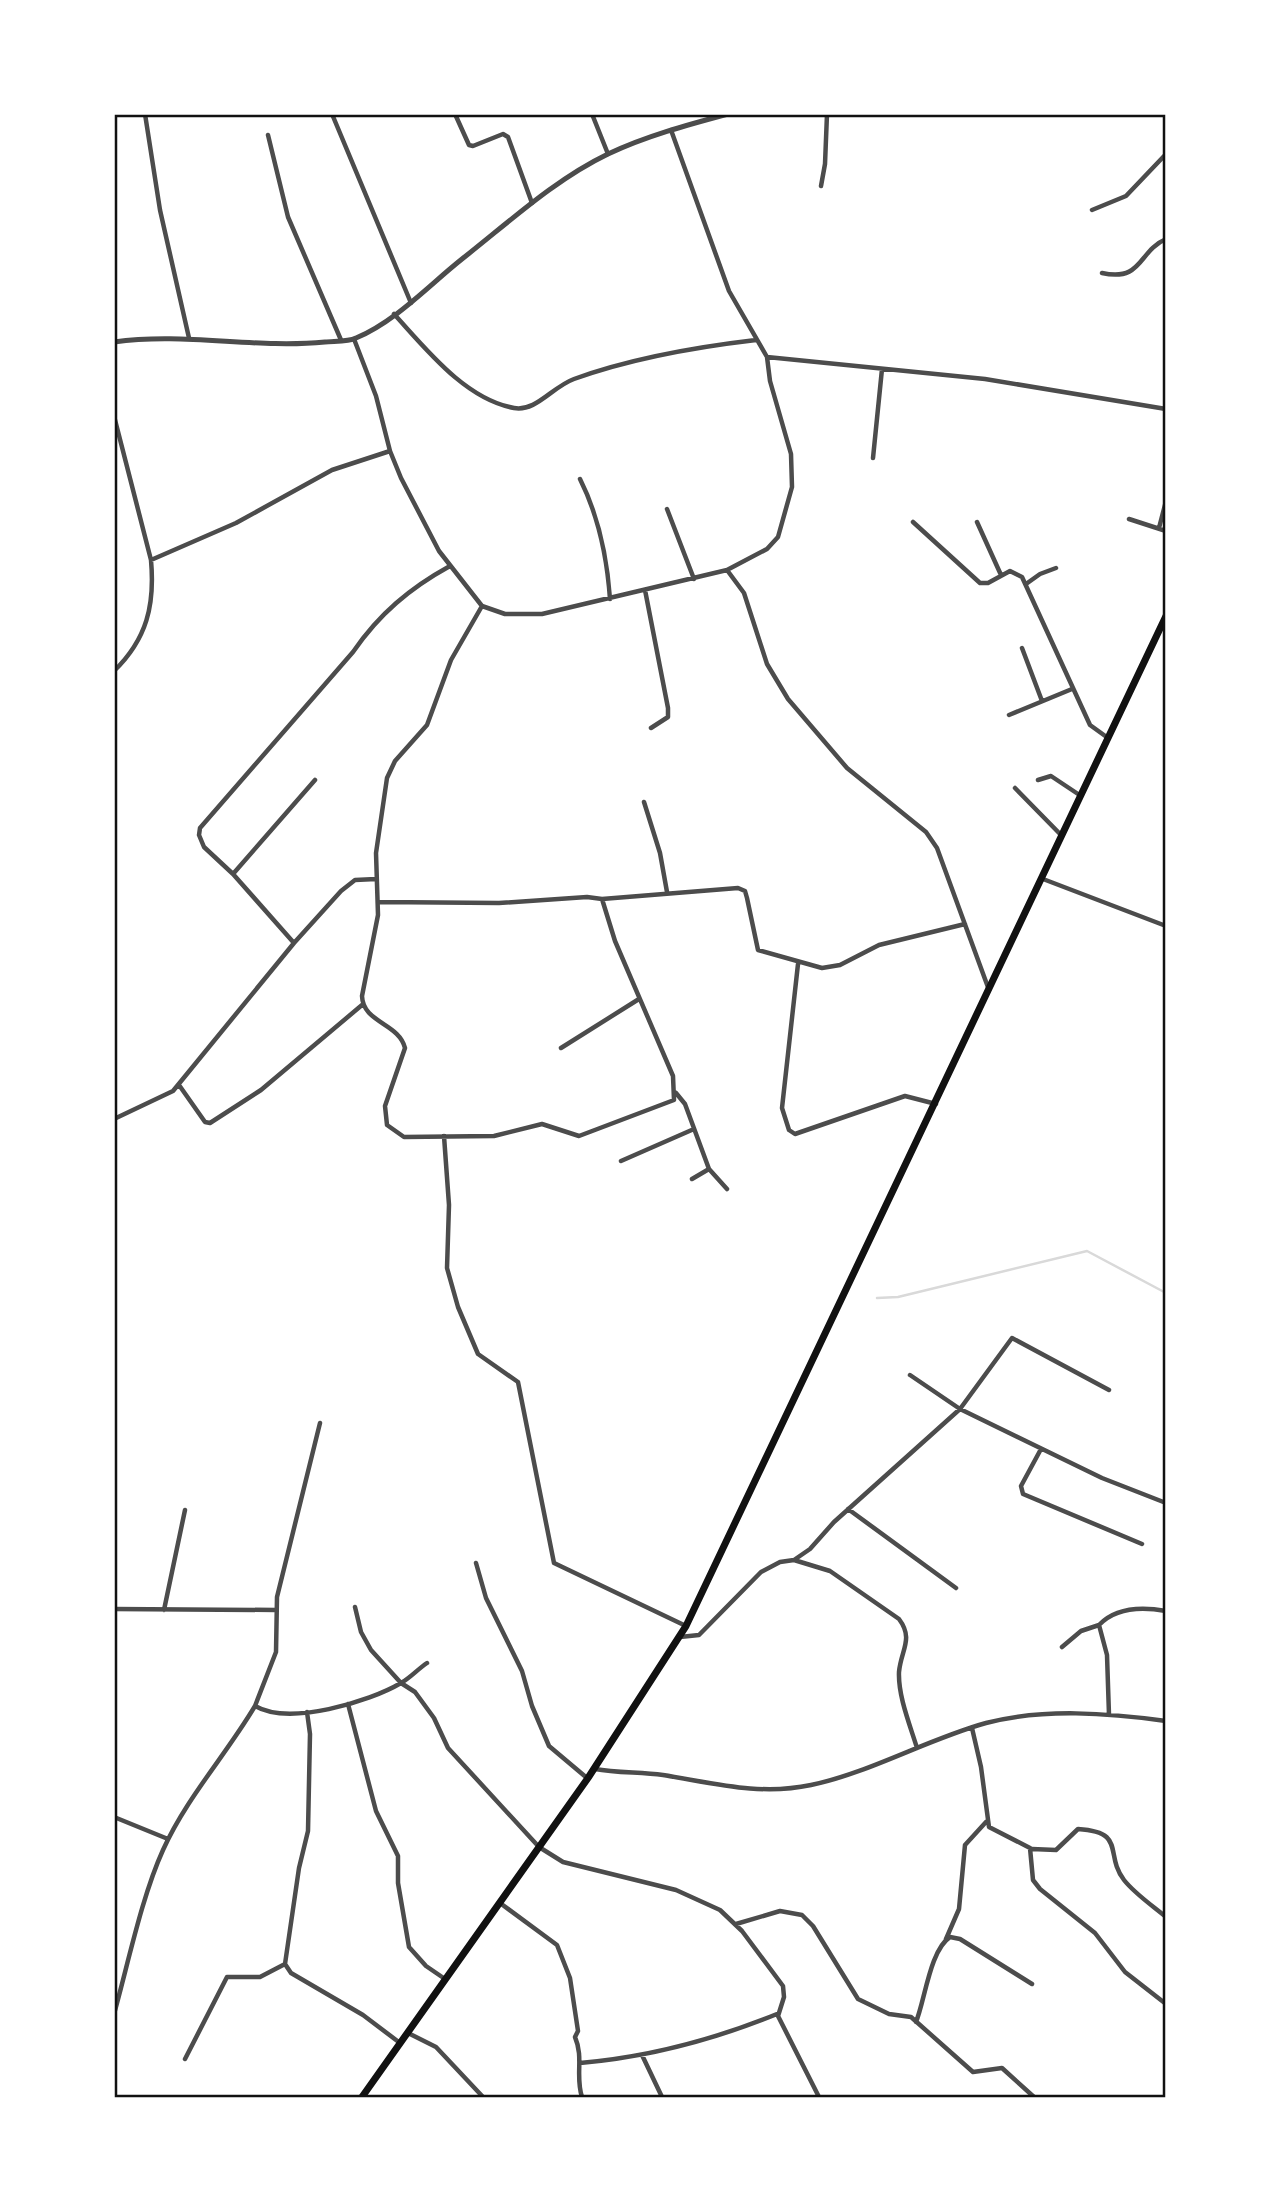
<svg xmlns="http://www.w3.org/2000/svg" width="1280" height="2211" font-family="'Asap Condensed',sans-serif">
  <rect width="100%" height="100%" fill="#fff"/>
  <g fill="none" stroke-linecap="round" stroke-linejoin="round">
    <path stroke="#d9d9d9" stroke-width="2.5" d="M877,1298l21,-1 189,-46 79,42"/>
    <path stroke="#4c4c4c" stroke-width="4.5" d="M145,114l15,96 29,128
      M332,114l79,189
      M455,114l14,31 4,1 30,-12 5,3 24,66
      M592,114l16,40
      M671,130l58,161 38,66 3,24 21,73 1,33 -14,50 -11,12 -40,21
      M268,135l20,82 53,123
      M821,186l4,-22 2,-50
      M1092,210l34,-14 40,-42
      M1102,273c41,9 36,-22 64,-34
      M394,314c32,35 71,85 120,94 22,4 38,-21 60,-29 58,-21 122,-32 182,-39
      M354,339l22,57 14,55 11,27 38,73 43,55 23,8h37l185,-44 17,23 23,71 21,35 59,69 79,64 11,16 52,142
      M767,357l218,22 181,30
      M114,416l37,144c4,45 -4,79 -37,111
      M873,458l9,-89
      M580,479c19,38 27,77 30,120
      M667,509l27,70
      M1129,519l37,12
      M913,522l67,61h8l22,-12 12,6 68,148 18,13
      M977,522l24,53
      M1159,528l7,-27
      M151,560l85,-37 96,-53 58,-19
      M1026,584l14,-10 16,-6
      M645,590l23,118v9l-17,11
      M482,606l-31,54 -24,65 -32,36 -8,17 -11,75 2,62 -16,81c1,27 37,27 43,52l-20,58 2,19 17,12 90,-1 48,-12 37,12 95,-36 -1,-24 -58,-135 -13,-42
      M1022,648l20,53
      M1009,715l63,-26
      M1038,780l13,-4 30,20
      M1015,788l47,48
      M644,802l16,51 7,39
      M233,874l82,-94
      M1043,879l123,47
      M379,902l120,1 88,-6 15,2 136,-11 7,3 2,7 11,52 64,18 18,-3 39,-20 86,-21
      M294,943l47,-52 14,-11 21,-1
      M798,964l-16,144 7,22 6,4 110,-38 31,8
      M561,1048l78,-49
      M179,1085l26,37 5,1 51,-33 101,-85
      M676,1093l9,11 24,65 18,20
      M114,1119l59,-28 121,-148 -61,-69 -29,-27 -5,-12 1,-7 153,-176c26,-38 57,-64 97,-86
      M444,1136l5,69 -2,63 11,39 20,47 40,28 36,181 132,63
      M621,1161l73,-32
      M692,1179l17,-10
      M910,1375l50,34 52,-71 97,52
      M320,1423l-43,174 -1,55 -21,54c34,20 114,-4 146,-23 9,-5 17,-14 26,-20
      M1041,1449l-20,37 2,8 119,50
      M848,1509l108,79
      M794,1560l36,11 69,48c15,20 2,31 0,53 -1,24 11,53 18,76
      M476,1563l10,35 36,73 10,35 17,40 38,32
      M355,1607l6,25 10,18 30,33 14,9 19,26 14,30 91,99 24,15 113,28 44,20 22,21 41,55 1,11 -6,19 41,81
      M114,1609l162,1
      M164,1610l21,-100
      M680,1637l19,-2 62,-63 19,-10 14,-2 16,-11 24,-27 126,-113 142,69 64,25
      M1062,1647l19,-16 18,-6
      M348,1704l28,107 22,45v27l11,64 17,19 19,13
      M307,1712l3,22 -2,97 -9,37 -14,96 6,9 72,42 37,28
      M1109,1715l-2,-60 -8,-30c17,-18 45,-18 67,-14
      M972,1728l9,39 8,60 41,21 3,32 7,9 55,44 30,39 41,32
      M595,1769c22,4 45,3 68,6 50,8 97,21 148,10 58,-12 117,-46 175,-62 57,-15 123,-10 180,-2
      M114,1817l54,22
      M1032,1849l24,1 22,-21c49,3 26,25 46,51 11,14 29,26 42,37
      M500,1903l57,42 13,33 8,53 -3,6c9,21 0,39 7,60
      M736,1924l44,-13 22,4 11,11 45,73 31,15 22,3 62,55 29,-4 32,29
      M946,1939l13,-30 6,-64 21,-23
      M114,2014c14,-50 28,-118 49,-164 24,-53 63,-95 92,-144
      M916,2022c9,-22 14,-72 34,-85l10,2 72,45
      M408,2033l28,14 47,50
      M642,2055l20,42
      M185,2059l42,-82h33l25,-13
      M580,2063c69,-6 133,-23 197,-49"/>
    <path stroke="#4c4c4c" stroke-width="5" d="M114,342c71,-10 140,7 211,0 9,-1 23,0 31,-4 40,-17 72,-52 106,-79 46,-36 92,-79 146,-105 38,-18 79,-29 120,-40"/>
    <path stroke="#111" stroke-width="7" d="M362,2097l226,-319 98,-152 480,-1010"/>
  </g>
  <rect width="1280" height="2211" fill="none" stroke="#ffffff" stroke-width="231"/>
  <rect x="116" y="116" width="1048" height="1980" fill="none" stroke="#111" stroke-width="2.5"/>
</svg>
